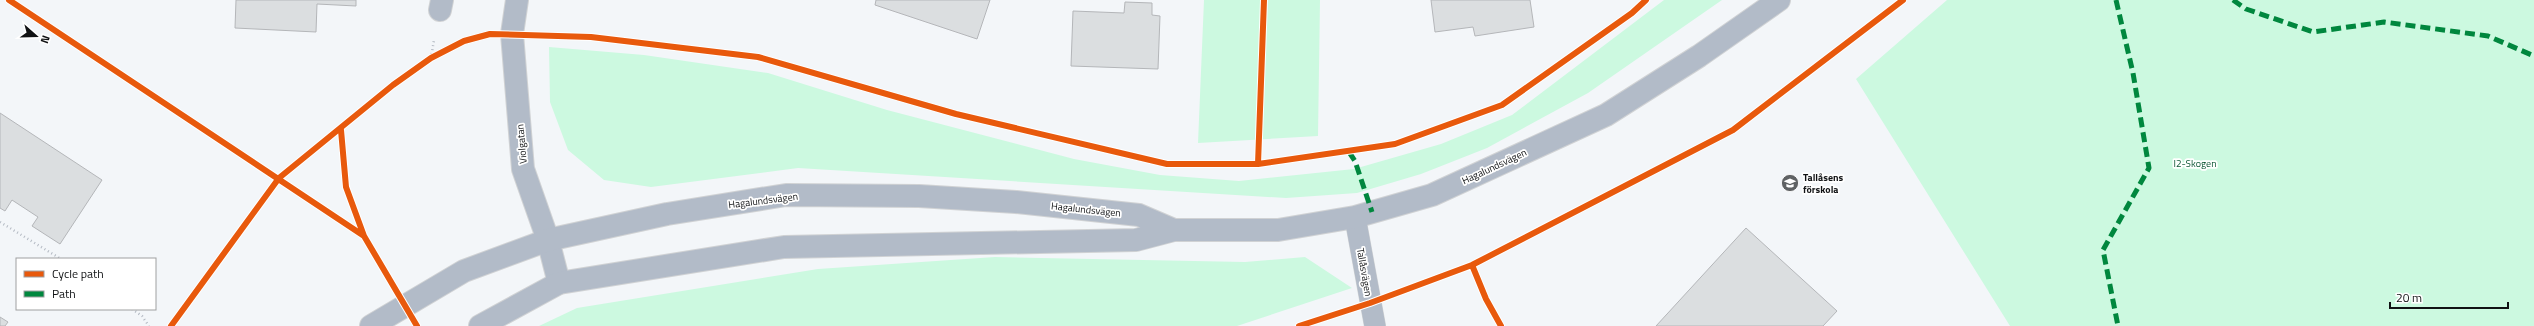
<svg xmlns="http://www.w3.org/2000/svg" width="2534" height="326" font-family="'Titillium Web',sans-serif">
  <rect width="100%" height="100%" fill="#f3f6f9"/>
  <path fill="#ccf9e0" d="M1204,0h116l-2,136 -120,7z
    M1664,0h58l-134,93 -101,55 -66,26 -64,19 -71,5 -488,-30 -147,19 -47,-7 -36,-30 -18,-48 -1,-55 95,8 124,18 119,37 187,49 86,16 79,6 115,-12 87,-25 71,-29z
    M1947,0h587v326h-524l-154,-247z
    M995,257l250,5 60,-5 47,31 -115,38h-698l38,-18 241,-39z"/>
  <path fill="#dbdee0" stroke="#b4b6b9" d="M236,0h120v6l-39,-2 -1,28 -81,-4z
    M876,0h114l-13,39 -102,-34z
    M1431,0h99l4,27 -59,9 -2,-9 -38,5z
    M1125,2l27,1v12l8,1 -2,53 -87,-3 2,-55 51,2z
    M0,113l102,67 -42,64 -28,-18 6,-9 -26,-17 -7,11 -5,-3z
    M1746,228l91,83 -14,15h-167z
    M0,317l8,5 -3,4h-5z"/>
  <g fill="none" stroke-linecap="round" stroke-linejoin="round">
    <defs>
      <path id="service" d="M1355,217l20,109"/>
      <path id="minor" d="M517,0l-5,34 11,135 25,71 11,43
        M440,10l2,-10"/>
      <path id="tertiary" d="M371,326l93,-55 84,-31 119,-26 119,-19 133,1 97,6 123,13 35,15
        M480,326l79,-43 225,-36 352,-7 38,-10h104l77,-13 77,-22 174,-80 93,-59 80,-56"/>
    </defs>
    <use href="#service" stroke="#d0d2d4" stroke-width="22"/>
    <use href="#minor" stroke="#d0d2d4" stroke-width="24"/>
    <use href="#tertiary" stroke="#d0d2d4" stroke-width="24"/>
    <path stroke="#b4bac3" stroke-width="2.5" stroke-dasharray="1 3" stroke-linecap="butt" d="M431,58l3,-18
      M0,222l61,37
      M132,309l10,7 7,10"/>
    <use href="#service" stroke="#b2bbc8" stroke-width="21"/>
    <use href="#minor" stroke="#b2bbc8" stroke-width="22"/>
    <use href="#tertiary" stroke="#b2bbc8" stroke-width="22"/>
    <path stroke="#00873e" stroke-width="5" stroke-dasharray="10 5" stroke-linecap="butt" d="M2116,0l17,73 16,95 -46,82 15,76
      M2233,0l13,9 67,23 71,-10 104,14 46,20
      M1349,152l6,9 17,51"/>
    <defs>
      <path id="cycleway" d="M9,0l355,236 53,90
        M341,130l5,57 18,49
        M1258,164l6,-164
        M1472,265l14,34 15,27
        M171,326l108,-148 114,-93 38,-27 33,-17 26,-7 101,3 167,20 198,57 211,50h91l137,-20 107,-39 130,-92 14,-13
        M1299,326l71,-23 102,-38 261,-135 170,-130"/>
    </defs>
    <use href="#cycleway" stroke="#fff" stroke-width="8"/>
    <use href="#cycleway" stroke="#e8590c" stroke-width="6"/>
  </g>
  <defs>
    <symbol id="school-disc" viewBox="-11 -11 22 22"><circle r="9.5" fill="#5f6264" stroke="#fff"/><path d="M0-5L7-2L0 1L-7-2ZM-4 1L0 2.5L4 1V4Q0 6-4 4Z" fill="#fff"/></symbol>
  </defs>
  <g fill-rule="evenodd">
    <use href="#school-disc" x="1780" y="173" width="20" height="20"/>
  </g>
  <g text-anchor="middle" stroke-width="3.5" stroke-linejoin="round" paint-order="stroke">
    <g font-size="10" fill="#101214" stroke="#fff">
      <text transform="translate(521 144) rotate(-95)" y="4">Violgatan</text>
      <text transform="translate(1494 166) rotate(-25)" y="4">Hagalundsvägen</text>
      <text transform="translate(763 200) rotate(-7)" y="4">Hagalundsvägen</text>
      <text transform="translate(1086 209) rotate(6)" y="4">Hagalundsvägen</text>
      <text transform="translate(1365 272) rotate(80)" y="4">Tallåsvägen</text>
    </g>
    <g font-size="10" fill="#0b5533" stroke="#fff">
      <text x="2195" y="167">I2-Skogen</text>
    </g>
    <g font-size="10" font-weight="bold" fill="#101214" stroke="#fff" text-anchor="start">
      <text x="1803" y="181">Tallåsens<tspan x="1803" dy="12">förskola</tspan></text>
    </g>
  </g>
  <rect x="16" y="258" width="140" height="52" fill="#ffffff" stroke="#9fa0a1"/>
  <rect x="24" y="271" width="20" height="6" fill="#e8590c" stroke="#9fa0a1"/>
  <text x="52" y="278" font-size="12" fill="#101214">Cycle path</text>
  <rect x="24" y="291" width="20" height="6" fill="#00873e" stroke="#9fa0a1"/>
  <text x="52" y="298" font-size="12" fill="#101214">Path</text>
  <g transform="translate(36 36) rotate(110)" stroke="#ffffff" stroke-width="3" paint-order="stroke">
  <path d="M0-3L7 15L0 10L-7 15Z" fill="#101214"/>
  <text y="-6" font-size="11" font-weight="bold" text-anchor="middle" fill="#101214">N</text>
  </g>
  <path d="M2390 302v6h118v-6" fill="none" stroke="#101214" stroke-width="2"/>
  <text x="2396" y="302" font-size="12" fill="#101214" stroke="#ffffff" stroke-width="3" paint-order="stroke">20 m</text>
</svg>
